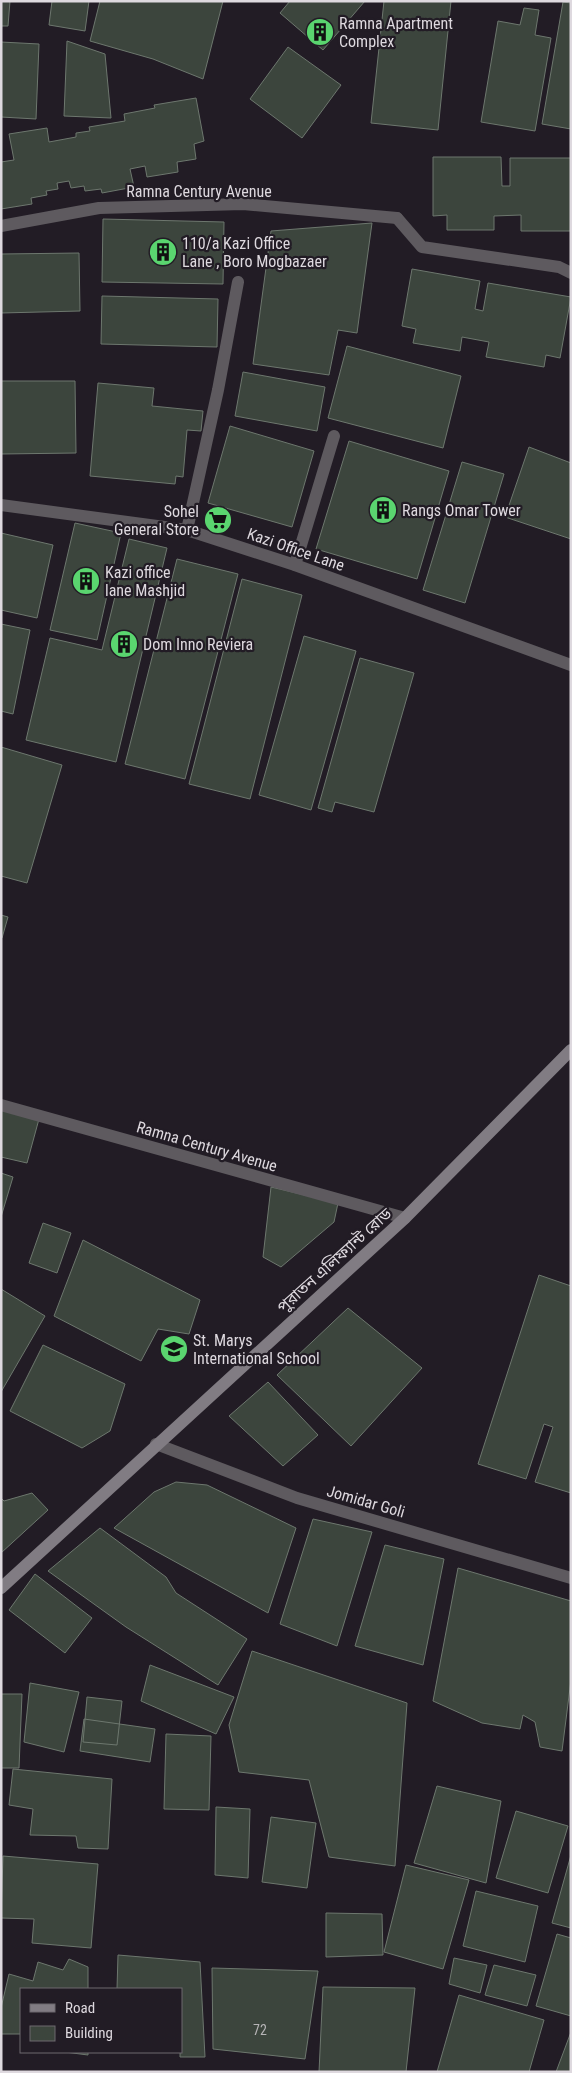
<svg xmlns="http://www.w3.org/2000/svg" width="572" height="2073" font-family="'Roboto Condensed','Noto Sans Bengali',sans-serif">
  <rect width="100%" height="100%" fill="#221c25"/>
  <path fill="#3c453d" stroke="#6d776e" d="M1,1h9l-2,25h-7z
    M52,1h37l-4,30 -36,-6z
    M100,1h123l-20,78 -50,-20 -63,-18z
    M290,1h75l-42,49 -43,-37z
    M384,1h67l-13,129 -67,-7z
    M563,2l8,1v126l-29,-5z
    M524,8l15,2 -4,25 16,3 -16,93 -54,-9 17,-101 22,4z
    M67,41l38,13 6,64 -47,-2z
    M1,42l38,2 -3,75 -35,-2z
    M288,47l53,38 -39,53 -52,-39z
    M196,98l8,43 -10,3 2,15 -19,3 1,10 -31,5 -2,-11 -15,3 4,18 -32,6 -1,-4 -16,2 -1,-5 -13,2 -2,-7 -12,2 1,6 -12,2 1,4 -16,3 1,6 -31,5v-47l13,-2 -5,-26 38,-6 2,14 27,-5v-4l14,-2 -1,-4 36,-6 -1,-7 31,-6 -1,-3z
    M433,157h68l1,29h8v-28h61v73h-50v-16l-27,1v14h-47v-15l-14,1z
    M103,219l121,3 -1,62 -121,-2z
    M372,223l-15,110 -19,-3 -9,45 -76,-11 18,-133z
    M79,253l1,58 -79,2v-59z
    M412,269l68,12 -5,28 8,2 5,-28 83,14 -11,61 -14,-3 -2,12 -58,-10 3,-15 -27,-5 -2,14 -47,-8 3,-14 -14,-3z
    M102,296l116,3 -1,48 -116,-3z
    M347,346l114,30 -18,72 -115,-30z
    M243,372l82,15 -8,44 -82,-15z
    M1,381h74l1,72 -75,1z
    M98,383l56,5 -2,18 51,5 -2,20 -14,-1 -4,47 -7,-1 -1,8 -85,-8z
    M230,426l84,25 -22,76 -84,-24z
    M349,441l100,30 -32,108 -101,-30z
    M529,447l42,16v76l-66,-22z
    M462,462l42,12 -39,129 -42,-13z
    M75,523l46,10 -24,107 -47,-10z
    M1,533l52,12 -16,73 -36,-8z
    M129,539l38,9 -51,214 -90,-22 24,-102 52,12z
    M177,559l61,15 -53,205 -60,-15z
    M242,579l60,16 -52,204 -61,-15z
    M1,624l29,6 -17,84 -12,-3z
    M304,636l52,15 -45,159 -52,-15z
    M360,658l54,15 -40,139 -39,-10 -3,10 -14,-4z
    M1,747l61,18 -35,118 -26,-7z
    M1,915l7,2 -6,21h-1z
    M1,1109l38,10 -12,44 -26,-6z
    M1,1173l12,4 -12,40z
    M271,1187l67,16 -4,19 -53,45 -18,-10z
    M43,1223l28,10 -14,40 -28,-10z
    M83,1240l117,60 -11,34 -31,-5 -17,32 -87,-45z
    M539,1275l32,11v207l-36,-11 18,-55 -9,-3 -18,55 -48,-15z
    M1,1289l44,27 -44,76z
    M348,1308l74,60 -71,78 -74,-71z
    M43,1345l82,39 -15,47 -28,17 -72,-37z
    M268,1382l50,53 -35,31 -54,-50z
    M176,1482l31,3 89,43 -28,85 -154,-85 40,-36z
    M32,1493l16,17 -47,43v-55l3,3z
    M313,1519l59,13 -35,114 -57,-22z
    M100,1528l66,49 10,16 71,46 -29,46 -92,-58 -78,-56z
    M385,1545l59,14 -21,106 -68,-19z
    M458,1568l113,33v79l-9,71 -22,-4 -5,-25 -12,-7 -3,14 -38,-6 -49,-22z
    M35,1574l57,44 -27,35 -56,-43z
    M252,1651l155,52 -12,163 -66,-9 -20,-77 -70,-8 -10,-47z
    M150,1665l84,32 -18,37 -75,-33z
    M30,1683l49,9 -15,60 -40,-10z
    M1,1694h21l-3,74h-18z
    M87,1697l35,4 -5,44 -34,-3z
    M84,1719l71,10 -5,33 -70,-11z
    M166,1734l45,2 -2,74 -45,-1z
    M13,1769l99,10 -4,70 -30,-1 -2,-12 -46,-1 3,-26 -24,-4z
    M437,1786l64,15 -15,82 -72,-20z
    M216,1807l34,2 -2,69 -33,-3z
    M516,1811l52,15 -20,67 -52,-15z
    M271,1817l45,6 -9,65 -45,-6z
    M571,1855v73l-19,-5z
    M3,1856l95,8 -7,84 -59,-5 2,-24 -33,-1z
    M406,1865l63,15 -26,89 -59,-17z
    M476,1891l62,15 -13,56 -62,-16z
    M326,1913l56,1 1,41 -57,2z
    M557,1934l14,4v78l-35,-10z
    M118,1955l82,7 5,95h-25l1,-68h-64z
    M454,1958l33,7 -7,28 -31,-9z
    M69,1959l19,8v22h-67v45h-20v-26l8,-34 24,7 5,-19 25,8z
    M494,1965l42,10 -9,31 -42,-11z
    M212,1968l106,3 -13,88 -92,-10z
    M323,1987l92,1 -9,84h-87z
    M459,1995l85,25 -15,52h-92z
    M571,2032v40h-15z
    M65,2052h23v3z"/>
  <g fill="none" stroke-linecap="round" stroke-linejoin="round">
    <path stroke="#5e5a5f" stroke-width="12" d="M397,218l25,29 137,20 12,6
      M295,565l39,-129"/>
    <path stroke="#5e5a5f" stroke-width="12" d="M1,226l98,-18 144,-4 154,14
      M1,505l186,25 108,35 276,100
      M187,530l31,-140 20,-108
      M1,1105l404,113
      M156,1444l141,54 274,80"/>
    <path stroke="#817c83" stroke-width="12" d="M1,1588l404,-370 166,-168"/>
  </g>
  <defs>
    <symbol id="building-disc" viewBox="-11 -11 22 22"><circle r="9.5" fill="#5ad56f" stroke="#221c25"/><path d="M-4-6H4V6H1V3H-1V6H-4ZM-2.5-4.3h1.7v1.8h-1.7ZM.8-4.3h1.7v1.8H.8ZM-2.5-1h1.7V.8h-1.7ZM.8-1h1.7V.8H.8Z" fill="#111"/></symbol>
    <symbol id="supermarket-disc" viewBox="-11 -11 22 22"><circle r="9.5" fill="#5ad56f" stroke="#221c25"/><path d="M-6-5.5h2.5l.6 2H6L4.5 2H-2.5L-4.4-4H-6ZM-1.5 3.2a1.3 1.3 0 1 0 .1 0ZM3 3.2a1.3 1.3 0 1 0 .1 0Z" fill="#111"/></symbol>
    <symbol id="school-disc" viewBox="-11 -11 22 22"><circle r="9.5" fill="#5ad56f" stroke="#221c25"/><path d="M0-5L7-2L0 1L-7-2ZM-4 1L0 2.5L4 1V4Q0 6-4 4Z" fill="#111"/></symbol>
  </defs>
  <g fill-rule="evenodd">
    <use href="#building-disc" x="304" y="16" width="32" height="32"/>
    <use href="#building-disc" x="147" y="236" width="32" height="32"/>
    <use href="#building-disc" x="367" y="494" width="32" height="32"/>
    <use href="#supermarket-disc" x="202" y="504" width="32" height="32"/>
    <use href="#building-disc" x="70" y="565" width="32" height="32"/>
    <use href="#building-disc" x="108" y="628" width="32" height="32"/>
    <use href="#school-disc" x="158" y="1333" width="32" height="32"/>
  </g>
  <g text-anchor="middle" stroke-width="4.5" stroke-linejoin="round" paint-order="stroke">
    <g font-size="14" fill="#b6b4b6">
      <text x="260" y="2035">72</text>
    </g>
    <g font-size="16" fill="#ded9df" stroke="#221c25" text-anchor="start">
      <text x="339" y="29">Ramna Apartment<tspan x="339" dy="18">Complex</tspan></text>
      <text x="182" y="249">110/a Kazi Office<tspan x="182" dy="18">Lane , Boro Mogbazaer</tspan></text>
      <text x="402" y="516">Rangs Omar Tower</text>
      <text x="199" y="517" text-anchor="end">Sohel<tspan x="199" dy="18">General Store</tspan></text>
      <text x="105" y="578">Kazi office<tspan x="105" dy="18">lane Mashjid</tspan></text>
      <text x="143" y="650">Dom Inno Reviera</text>
      <text x="193" y="1346">St. Marys<tspan x="193" dy="18">International School</tspan></text>
    </g>
    <g font-size="16" fill="#ded9df" stroke="#221c25">
      <text x="199" y="197">Ramna Century Avenue</text>
      <text transform="translate(296 549) rotate(19)" y="6">Kazi Office Lane</text>
      <text transform="translate(207 1146) rotate(16)" y="6">Ramna Century Avenue</text>
      <text transform="translate(334 1260) rotate(-42)" y="6">পুরাতন এলিফ্যান্ট রোড</text>
      <text transform="translate(366 1501) rotate(16)" y="6">Jomidar Goli</text>
    </g>
  </g>
  <rect width="572" height="2073" fill="none" stroke="#ded9df" stroke-width="5"/>
  <rect x="20" y="1988" width="162" height="65" fill="#221c25" stroke="#6d686f"/>
  <rect x="30" y="2004" width="25" height="8" fill="#817c83" stroke="#6d686f"/>
  <text x="65" y="2013" font-size="15" fill="#ded9df">Road</text>
  <rect x="30" y="2026" width="25" height="15" fill="#3c453d" stroke="#6d686f"/>
  <text x="65" y="2038" font-size="15" fill="#ded9df">Building</text>
</svg>
